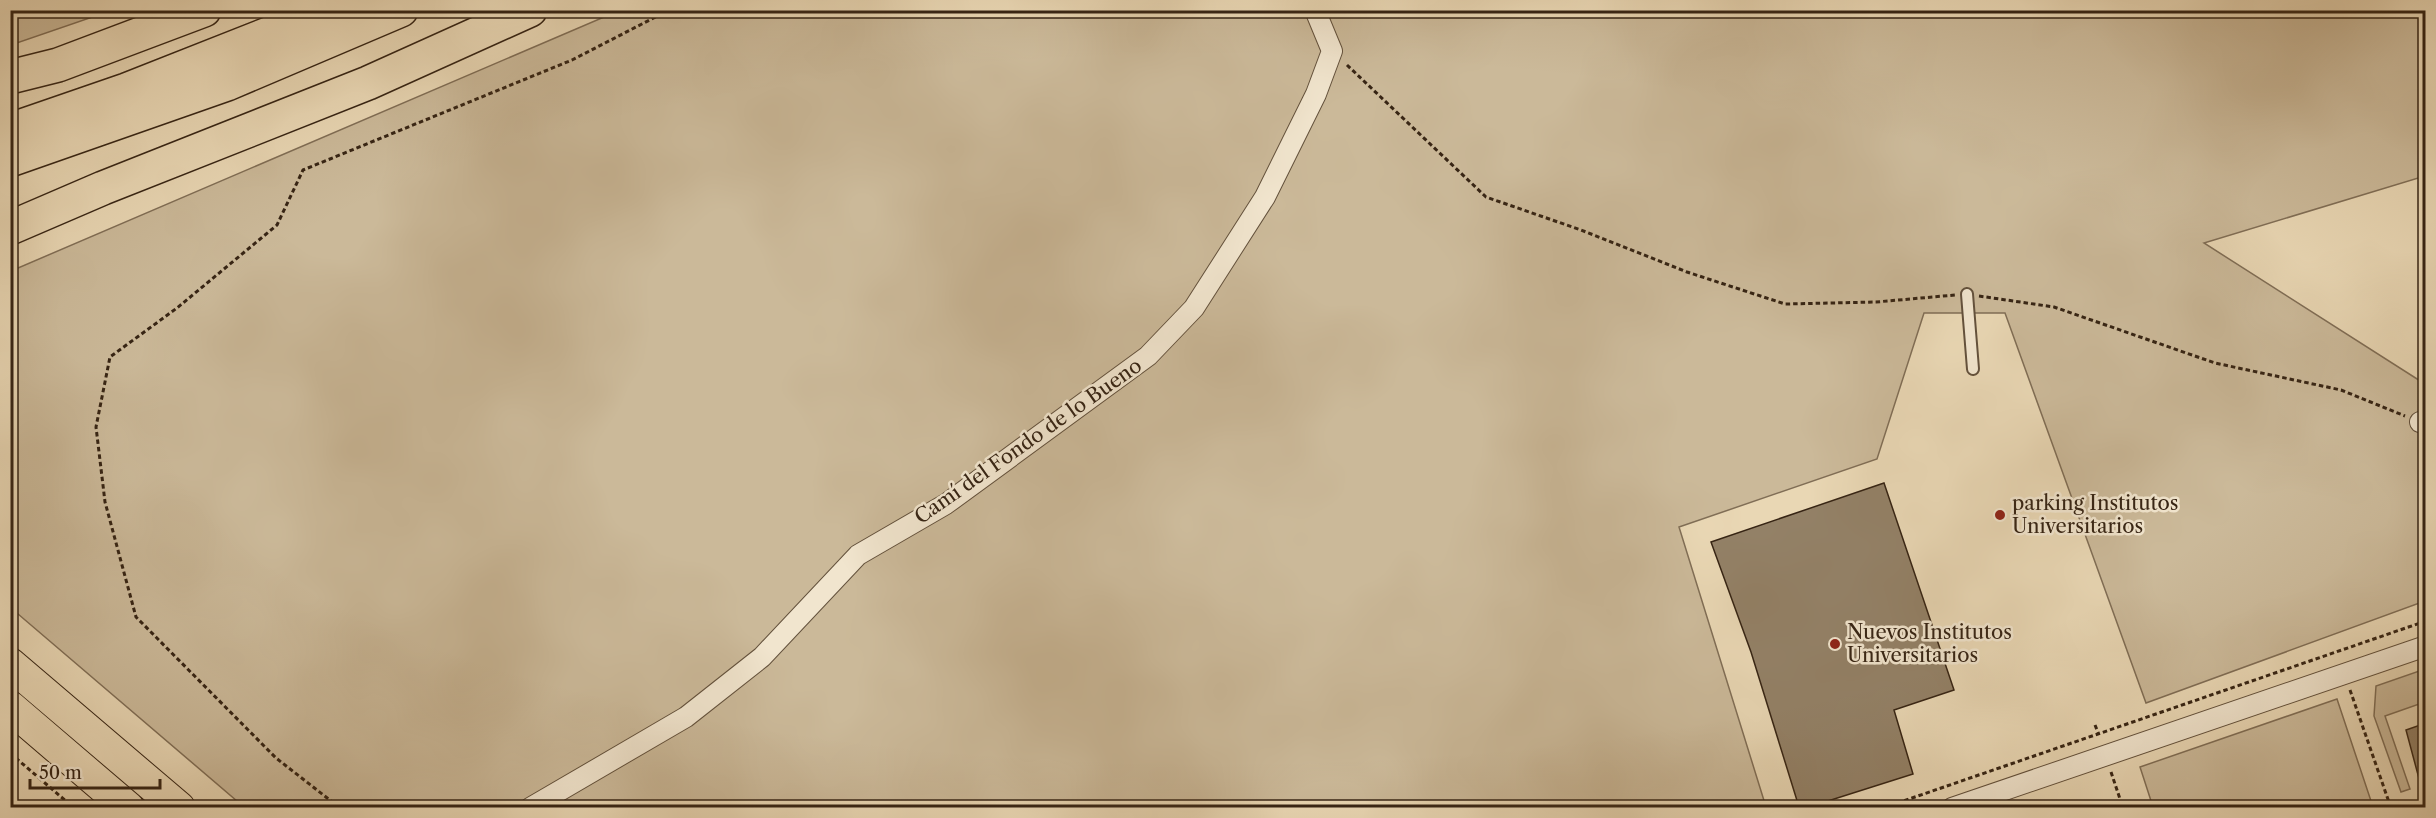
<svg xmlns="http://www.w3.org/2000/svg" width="2436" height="818" font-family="'Libre Caslon Text',serif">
  <rect width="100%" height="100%" fill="#e9d7b4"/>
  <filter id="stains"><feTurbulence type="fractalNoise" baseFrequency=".00333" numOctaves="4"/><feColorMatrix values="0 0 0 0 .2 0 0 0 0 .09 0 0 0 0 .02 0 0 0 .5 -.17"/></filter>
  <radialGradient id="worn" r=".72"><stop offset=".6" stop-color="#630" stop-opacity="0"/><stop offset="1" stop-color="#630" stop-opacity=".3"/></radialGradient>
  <path fill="#cbb999" stroke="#806e56" stroke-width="1.5" d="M11,10h99v1l-99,34z
    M618,11h1807v165l-221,67 221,141v217l-279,102 -141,-390h-81l-47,146 -198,68 87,280h-1522l-233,-199v-337z
    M2425,669v33l-40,14 25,73 -9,3 -27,-76 2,-30z
    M2337,699l36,108h-220l-13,-40z"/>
  <path fill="#938167" stroke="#362414" stroke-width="1.5" d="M1884,483l70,207 -60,20 19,64 -104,33h-10l-48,-155 -40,-110z
    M2426,723v63h-5l-15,-56z"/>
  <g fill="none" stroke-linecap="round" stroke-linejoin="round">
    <defs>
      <path id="service" d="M1967,294l6,75"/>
      <path id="minor" d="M2420,422l6,2
        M530,808l156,-91 76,-60 96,-102 88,-51 202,-148 46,-48 71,-111 51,-103 16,-43 -17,-41
        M1952,808l474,-162"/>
      <path id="primary" d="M10,664l169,144
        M10,707l118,101"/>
      <path id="motorway" d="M10,77l48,-12 146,-55
        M10,130l116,-40 203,-80
        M10,160l217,-76 174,-74
        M10,228l93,-40 265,-105 162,-73"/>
    </defs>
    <use href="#service" stroke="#63513c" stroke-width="14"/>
    <use href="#minor" stroke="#63513c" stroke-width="22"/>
    <use href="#primary" stroke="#362414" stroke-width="34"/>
    <use href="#motorway" stroke="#362414" stroke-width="36"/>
    <path stroke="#362414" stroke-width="3" stroke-dasharray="4.5 3" stroke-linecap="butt" d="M1347,65l139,132 95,33 106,42 98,32 91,-2 79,-7
      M1979,296l75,11 161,56 126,27 64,26
      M2350,690l41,118
      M2095,725l4,10
      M10,753l64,55
      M2111,772l12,36
      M340,808l-64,-50 -140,-141 -31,-115 -9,-75 14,-70 67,-49 100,-83 26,-55 269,-110 97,-50
      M1883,808l543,-187
      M2408,808l18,-6"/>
    <use href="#service" stroke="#f1e5ce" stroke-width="10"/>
    <use href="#minor" stroke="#f1e5ce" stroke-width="20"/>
    <use href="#primary" stroke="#e9d7b4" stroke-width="32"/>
    <use href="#motorway" stroke="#e9d7b4" stroke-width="33"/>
  </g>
  <g fill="#8f2418" stroke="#f1e5ce" stroke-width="2">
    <circle cx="2000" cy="515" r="6"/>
    <circle cx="1835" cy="644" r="6"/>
  </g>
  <g text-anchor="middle" stroke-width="5" stroke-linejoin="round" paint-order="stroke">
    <g font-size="20" fill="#362414" stroke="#f1e5ce">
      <text transform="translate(1028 441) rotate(-35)" y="7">Camí del Fondo de lo Bueno</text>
    </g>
    <g font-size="20" fill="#362414" stroke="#f1e5ce" text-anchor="start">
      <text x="2012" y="510">parking Institutos<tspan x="2012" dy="23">Universitarios</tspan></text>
      <text x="1847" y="639">Nuevos Institutos<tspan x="1847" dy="23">Universitarios</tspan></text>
    </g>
  </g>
  <rect width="2436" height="818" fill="none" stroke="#e9d7b4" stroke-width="36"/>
  <rect x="12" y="12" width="2412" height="794" fill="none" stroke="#362414" stroke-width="3"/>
  <rect x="18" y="18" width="2400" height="782" fill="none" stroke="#362414" stroke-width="1.5"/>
  <path d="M30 779v9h130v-9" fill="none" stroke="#362414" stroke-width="3"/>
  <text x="39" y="779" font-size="18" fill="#362414" stroke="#f1e5ce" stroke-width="4.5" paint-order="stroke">50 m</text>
  <rect width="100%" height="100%" filter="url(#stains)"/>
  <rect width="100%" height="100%" fill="url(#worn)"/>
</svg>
